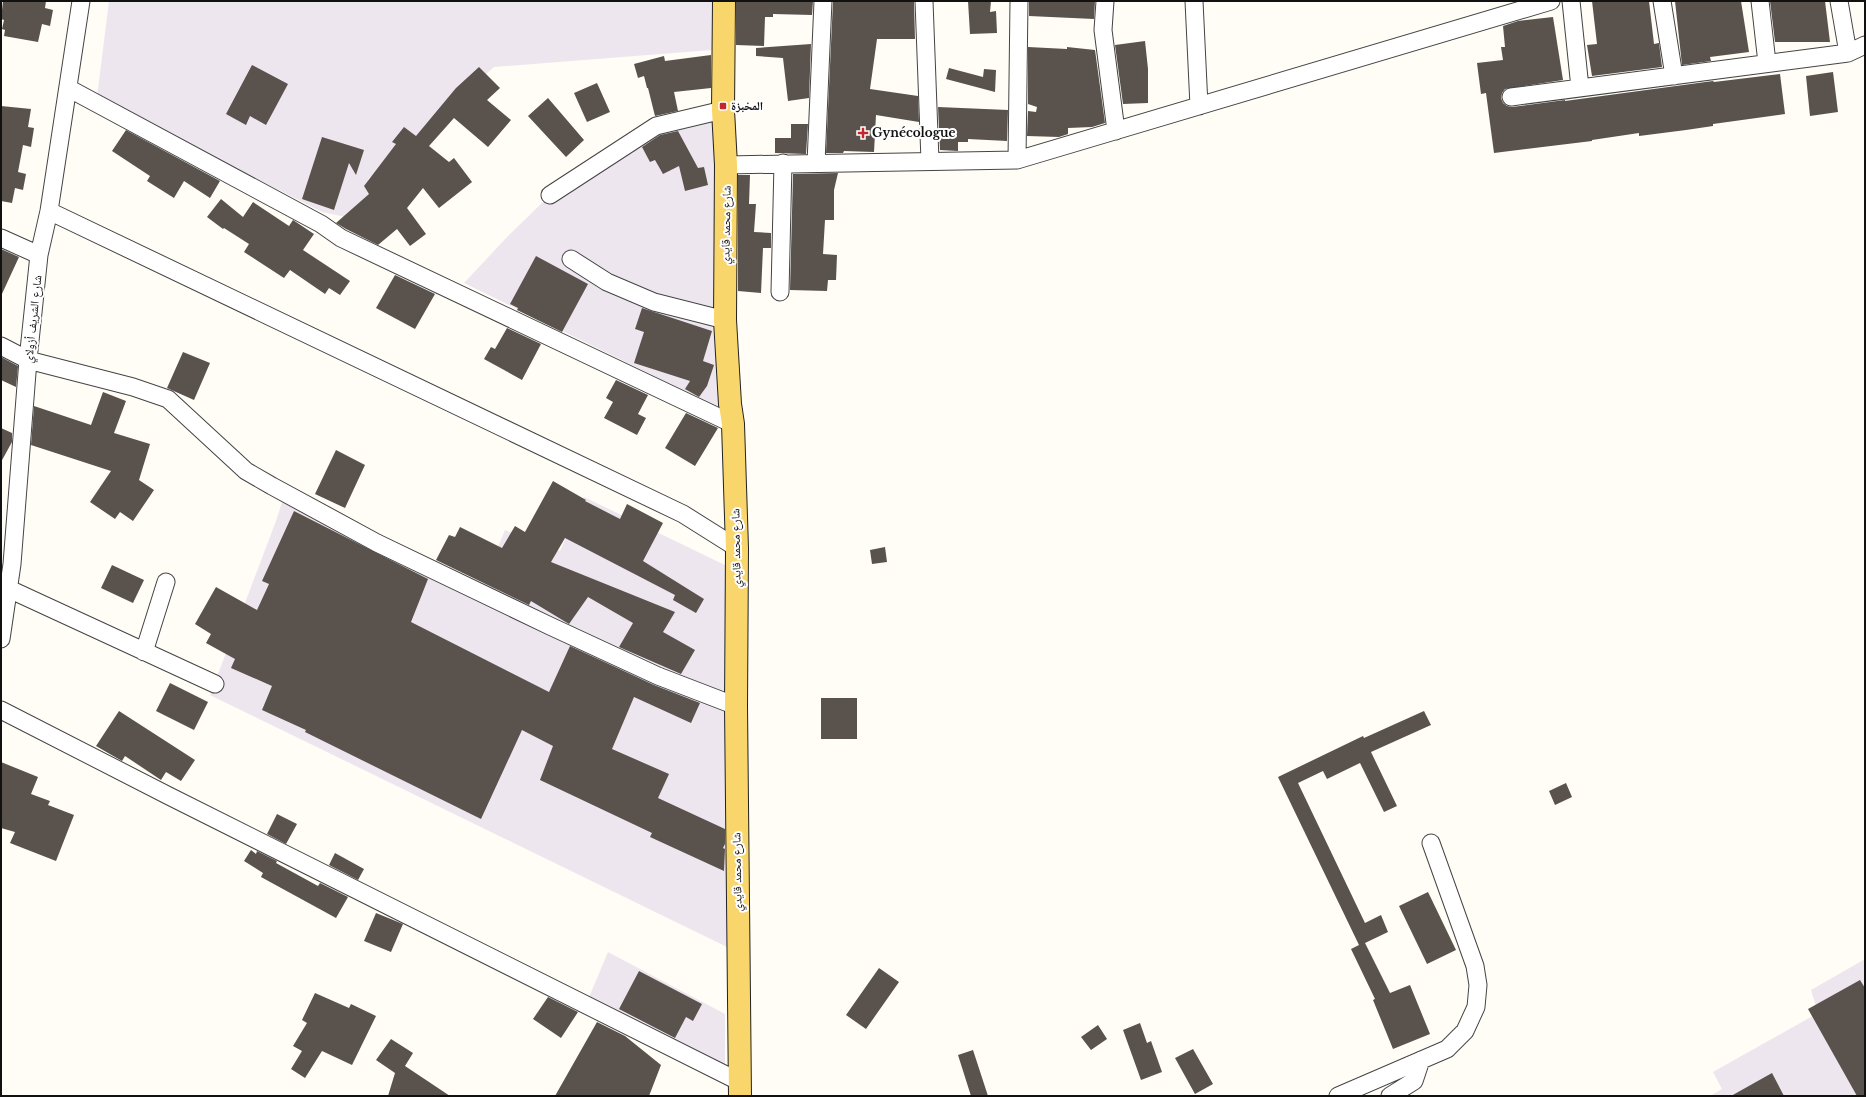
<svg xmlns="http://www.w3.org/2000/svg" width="1866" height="1097" font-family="'Libre Baskerville','Noto Naskh Arabic',serif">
  <rect width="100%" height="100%" fill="#fffdf5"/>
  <path fill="#eee6ef" d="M109,1h604l-1,49 -218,17 -126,112 4,26 -22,13 -28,-6 -225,-115z
    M729,102l-1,310 -264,-129 44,-47 69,-67z
    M284,496l194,99 27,-65 55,21 24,-54 143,69v381l-517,-252 66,-174z
    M608,952l117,62v59l-138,-71z
    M1865,959v137h-155l12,-7 -9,-17 105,-59 -7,-23z"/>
  <path fill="#5a524d" d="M3,1h43l-1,7 8,2 -3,16 -8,-2 -4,18 -34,-6 1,-6 -3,-1 2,-9 -3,-1z
    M736,1h77l-1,14 -39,-1v3h-8l-1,29 -28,-1z
    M833,1h81l1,38h-38l-7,50 48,7 1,26 -43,-7 -2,37 -30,-1 -1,2h-17z
    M968,1h23l-1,11 6,-1 1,22 -27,1z
    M1029,1h66l-1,18 -65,-3z
    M1592,1h57l5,43 5,-1 3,24 -70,9 -5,-31 10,-1z
    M1675,1h66l8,51 -39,5 1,4 -29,4z
    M1770,1h55l5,41h-55z
    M1553,17l10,63 -58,9 -3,4 -1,5 2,5 4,3 5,1 53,-7v1l148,-20 1,1 66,-8 5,40 -72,10v2l-27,4 -47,6v-3l-47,7v1l-98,12 -8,-60 -5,1 -4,-31 26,-3 -2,-13h4l-2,-21 15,-5z
    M1145,41l3,28v34l-25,1 -8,-59z
    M811,44l-2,54 -21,3 -5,-43 -27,-2v-8z
    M1028,47l39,2v-2l28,3 10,73 -13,4 -24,1v6l-9,3 -32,-1 1,-25 8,1 1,-5 -9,-3z
    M711,55v33l-37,4 4,19 -23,5 -7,-28h-1l-3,-12 -6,2 -4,-14 30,-8 1,5z
    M252,65l36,19 -22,41 -16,-9 -4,9 -20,-11z
    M479,67l21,21 -13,12 24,20 -23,27 -34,-29 -25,28 20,16 5,-4 18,24 -33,26 -16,-20 -16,20 19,26 -16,12 -13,-17 -19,16 -32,-16 -10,-6 33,-29 -5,-8 32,-42 -4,-2 12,-15 12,9 40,-48z
    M949,68l34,9 1,-8 12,1 -1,22 -49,-13z
    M1833,72l5,40 -28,4 -4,-40z
    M597,83l13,29 -23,10 -13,-29z
    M548,98l36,42 -18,17 -38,-41z
    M1,106l30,3 -3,18 6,1 -3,19 -8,-2 -5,27 8,2 -3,16 -8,-2 -3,15 -11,-2z
    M938,107l70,3 -1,31 -39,-2v3h-10v9l-18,-1z
    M791,124h17l-2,30 -31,-1v-15h16z
    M126,130l94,51 -10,17 -26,-17 -10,17 -27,-17 3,-5 -38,-25z
    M678,131l20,37 6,-1 4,18 -23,6 -6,-25 -16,8 -8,-14 -5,2 -8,-15 18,-12z
    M322,137l42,13 -8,25 -7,-12 -15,47 -32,-11z
    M838,173l-4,17v30h-9l-2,34 14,1 -1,25h-8l-1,11 -37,-1 3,-116z
    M738,175h12l-1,29h7l-2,28 17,1v15h-8l-2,45 -23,-2z
    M221,199l22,18 10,-15 36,24 4,-6 21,14 -11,16 47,31 -10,14 -11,-7 -4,6 -35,-24 -6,8 -40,-26 5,-8 -25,-16 -1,1 -16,-12z
    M1,249l18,8 -18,39z
    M536,256l52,28 -26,48 -45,-22 1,-2 -8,-4z
    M395,275l40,19 -20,35 -39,-21z
    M642,308l70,23 -9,30 11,4 -7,21 -8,11 -14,-8 5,-8 -56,-18 10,-31 -9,-3z
    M507,328l34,16 -19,36 -38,-21 7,-12 4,2z
    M183,352l27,11 -16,37 -27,-12z
    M1,357l17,9 -2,21 -15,-7z
    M616,380l32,15 -10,19 8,4 -9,17 -33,-17 9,-16 -7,-4z
    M103,392l23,9 -12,32 36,11 -11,36 15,10 -21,31 -13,-9 -5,7 -25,-17 21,-31 -80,-26 3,-39 57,19z
    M686,413l32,15 -23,38 -30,-18z
    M1,428l11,5v9l-11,20z
    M336,450l29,15 -20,43 -30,-14z
    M553,481l33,19 -1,1 35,18 7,-15 36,19 -20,38 61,38 -8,14 -23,-13 2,-5 -110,-57 -14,24 124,50 -12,20 32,18 -14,24 -62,-27 14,-24 -45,-26 -19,27 -38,-23 -2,4 -93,-45 13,-25 6,2 5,-10 42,21 13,-22 10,6z
    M294,511l134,68 -17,43 138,70 21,-46 84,39 46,18 -9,20 -57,-26 -22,52 57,25 -11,24 67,31v15l-2,4 2,1 -1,22 -74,-34 2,-4 -112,-53 13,-34 -31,-16 -41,89 -176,-87 1,-2 -44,-20 10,-24 -41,-18 4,-9 -29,-16 5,-9 -16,-10 21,-37 41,23 12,-26 -7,-3z
    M885,547l2,15 -15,2 -2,-14z
    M112,565l32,15 -11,23 -32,-15z
    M170,683l38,19 -14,28 -38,-19z
    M821,698h36v41h-36z
    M119,711l76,49 -14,21 -15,-9 -5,8 -36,-24 -3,5 -26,-15z
    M1424,711l7,14 -60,27 26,54 -13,6 -24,-49 -33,16 -4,-8 -25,12 67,140 16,-8 7,17 -23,11 25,50 20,-8 20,49 -37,15 -20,-49 2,-1 -24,-50 8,-4 -81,-168 85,-41 1,2z
    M1,762l37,15 -7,17 19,7 -2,4 26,10 -18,46 -46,-18 5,-11 -14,-4z
    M1566,783l6,14 -17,8 -6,-14z
    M277,814l20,10 -11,20 -19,-10z
    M251,850l5,4 1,-3 20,10 -1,2 42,23 2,-3 28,14 -12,21 -75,-41 2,-4 -19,-12z
    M335,853l29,16 -6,11 -29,-15z
    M1428,892l28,58 -29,14 -28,-58z
    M376,913l27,11 -12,28 -27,-11z
    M879,968l20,14 -33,47 -20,-14z
    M639,971l63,33 -9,17 -7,-4 -11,21 -56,-29z
    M1860,980l5,8v108h-8l-49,-87z
    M315,993l34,15 2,-4 25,12 -24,49 -30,-14 -17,27 -14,-9 11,-18 -9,-5 14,-23 -5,-3z
    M548,997l30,15 -17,26 -28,-19z
    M597,1022l28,14 36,29 -12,31h-94z
    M1140,1023l7,20 4,-2 11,31 -21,8 -18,-50z
    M1098,1025l9,14 -16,11 -10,-13z
    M391,1039l22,14 -8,13 45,30h-62l7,-23 -19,-13z
    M1193,1049l20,35 -18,10 -20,-36z
    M973,1050l15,46h-17l-13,-41z
    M1772,1073l12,23h-53z"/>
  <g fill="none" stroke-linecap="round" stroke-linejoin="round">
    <defs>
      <path id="minor" d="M924,1l6,160
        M1105,1l-2,29 13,101
        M1194,1l5,105
        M1571,1l9,87
        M1662,1l12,75
        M1760,1l7,62
        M1848,53l17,-8
        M68,88l253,136 20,14 392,186
        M1511,97l337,-44 -9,-52
        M1017,160l2,-159
        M816,163l7,-162
        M726,165l291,-5 534,-159
        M550,195l106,-69 67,-16
        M49,211l634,303 54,34
        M1,238l38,17
        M571,259l36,23 47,20 71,18
        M780,292l3,-129
        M1,346l27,14 105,27 35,12 78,72 26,15 105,57 173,83 108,50 78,30
        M9,589l206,95
        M1,639l11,-75 16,-204 11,-105 10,-44 32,-210
        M144,652l22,-70
        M1,710l168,86 571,286
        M1338,1096l109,-47 18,-18 11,-24 2,-22 -3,-19 -44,-123
        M1390,1096l24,-15 7,-21"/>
      <path id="major" d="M724,1l-1,109 3,55 -1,155 5,84 3,20 4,124 -1,158 4,390"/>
    </defs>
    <use href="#minor" stroke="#444" stroke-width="19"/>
    <use href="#major" stroke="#222" stroke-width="24"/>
    <use href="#minor" stroke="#fff" stroke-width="17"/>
    <use href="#major" stroke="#f9d66b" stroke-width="22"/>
  </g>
  <g fill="#c4262e" stroke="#fff" stroke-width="1.5">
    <rect x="719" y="102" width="8" height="8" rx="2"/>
    <path d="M861 127h4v4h4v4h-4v4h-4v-4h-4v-4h4z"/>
  </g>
  <g text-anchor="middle" stroke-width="4" stroke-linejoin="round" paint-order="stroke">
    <g font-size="12" font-weight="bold" fill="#111" stroke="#fff" text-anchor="start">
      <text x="731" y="110">المخبزة</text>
      <text x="872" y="137">Gynécologue</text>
    </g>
    <g font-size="12" fill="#111" stroke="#fff">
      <text transform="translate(726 225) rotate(-89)" y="4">شارع محمد قايدي</text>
      <text transform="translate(33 319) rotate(-84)" y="4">شارع الشريف أزولاي</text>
      <text transform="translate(736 548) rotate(-91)" y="4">شارع محمد قايدي</text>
      <text transform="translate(737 872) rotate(-91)" y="4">شارع محمد قايدي</text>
    </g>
  </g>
  <rect width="1866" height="1097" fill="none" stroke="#111111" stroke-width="4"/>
</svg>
